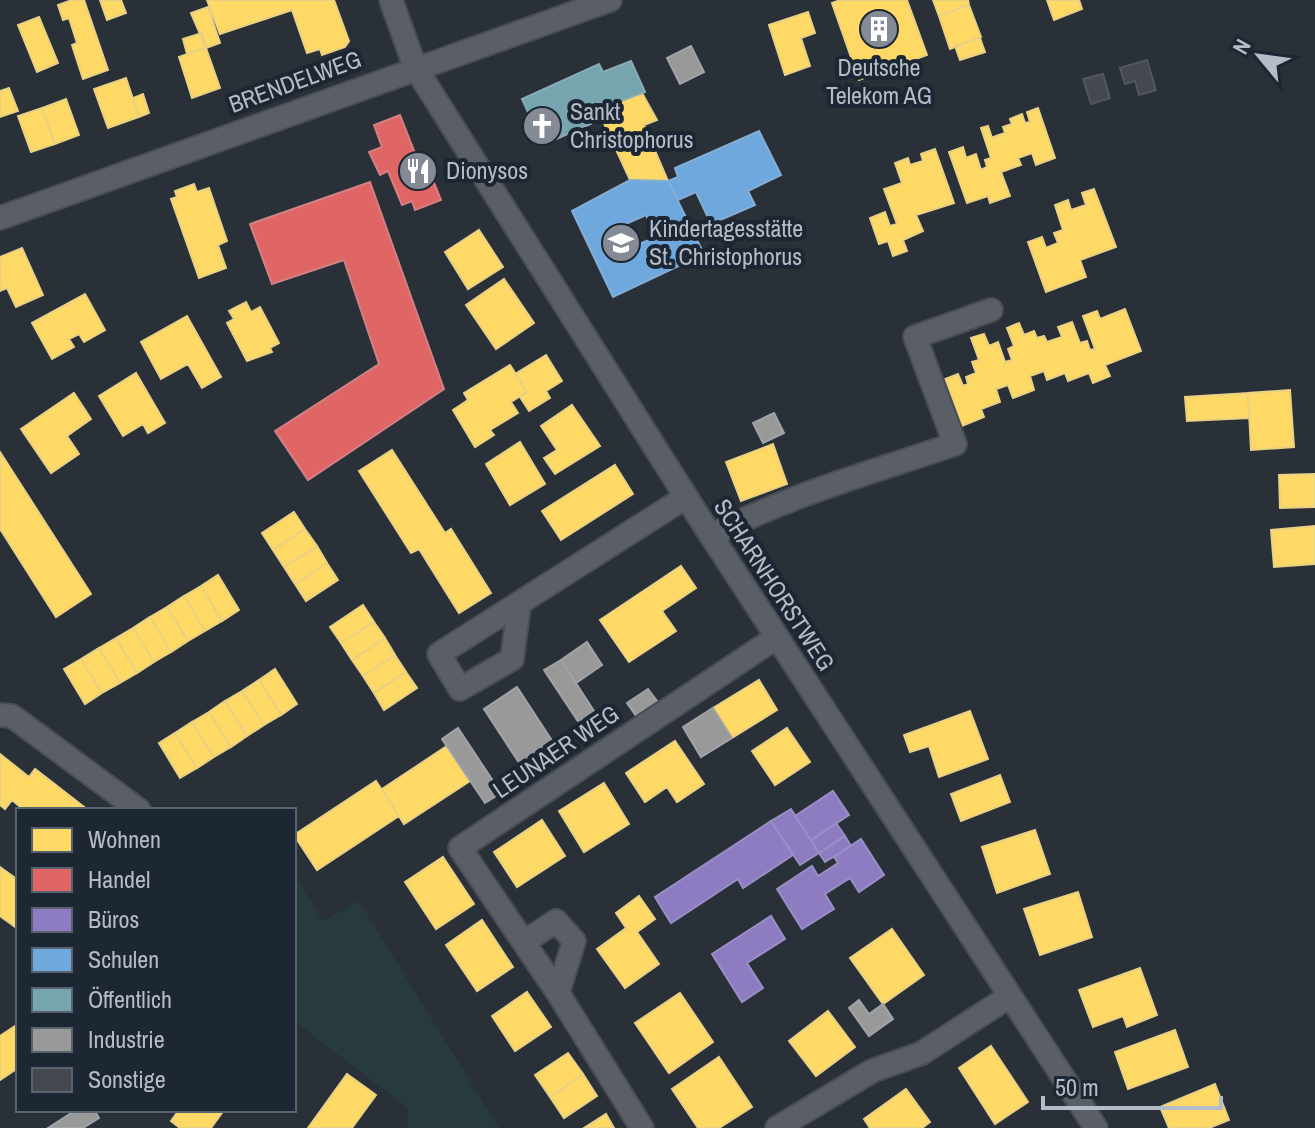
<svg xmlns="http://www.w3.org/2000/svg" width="1315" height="1128" font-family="'Archivo Narrow',sans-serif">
  <rect width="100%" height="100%" fill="#2a3038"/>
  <path fill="#273a3e" d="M294,875l29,46 36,-20 140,227h-91v-20l-114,-87z"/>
  <path fill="#ffd966" stroke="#e8d084" stroke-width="2" d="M72,0h12l24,70 -25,9 -11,-34 5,-2 -8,-25 -6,2 -5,-15z
    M100,0h21l5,13 -19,7z
    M207,0h127l15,41 -4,6 -23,8 -2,-6 -13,4 -15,-43 -72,24z
    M840,0h67l20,55 -68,25 -27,-77z
    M933,0h35l1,5 -30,11z
    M1047,0h32l3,9 -28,11z
    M969,5l12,32 -31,12 -11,-33z
    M208,7l12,36 -14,5 -15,-35z
    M808,12l7,21 -14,5 9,28 -25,9 -16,-50z
    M39,17l19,46 -21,9 -19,-47z
    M202,33l4,15 -19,6 -4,-15z
    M980,38l5,14 -25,8 -5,-14z
    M206,48l14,40 -28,10 -13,-41z
    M126,78l13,39 -31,11 -14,-39z
    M9,88l9,23 -18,6v-26z
    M642,93l15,27 -13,5 24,56 -38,-1 -28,-61 11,-15z
    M143,94l6,19 -10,4 -6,-19z
    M66,99l13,36 -24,9 -13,-36z
    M42,108l13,36 -24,8 -13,-36z
    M1038,108l17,50 -19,7 -4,-12 -14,5 3,7 -20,7 9,24 -20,7 -2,-7 -21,7 -18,-51 14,-5 3,11 10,-4 5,16 6,-3 -2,-7 6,-2 -10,-30 7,-2 4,12 4,-2 9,-3 -2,-6 9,-3 -2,-5 12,-5 3,9 5,-1 -3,-10z
    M935,149l19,54 -38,12 7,16 -20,9 4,11 -14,5 -5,-15 -9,3 -9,-26 15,-6 5,14 7,-2 -13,-35 18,-6 -7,-20 13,-5 2,7 13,-4 -2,-7z
    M194,184l3,8 12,-4 18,53 -9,4 8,23 -27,10 -28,-79 6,-2 -2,-6z
    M1094,189l22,58 -36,13 6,17 -40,15 -18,-50 14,-5 4,11 12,-5 -4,-10 9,-3 -8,-25 13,-5 3,10 15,-5 -4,-12z
    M479,230l24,37 -35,22 -23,-37z
    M22,248l21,47 -27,12 -9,-19 -7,3v-34z
    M504,279l30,44 -38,26 -30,-44z
    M85,294l20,36 -21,12 -5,-8 -10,5 5,8 -22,12 -20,-36z
    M246,302l5,10 9,-5 19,36 -9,5 2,4 -25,9 -20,-38 7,-4 -5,-8z
    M1125,309l16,42 -36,14 5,11 -17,7 -4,-10 -21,8 -3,-8 -18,7 -3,-9 -14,5 4,14 -21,8 -5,-13 -12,4 4,13 -19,7 3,8 -22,9 -17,-47 13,-5 5,12 5,-2 -2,-7 10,-4 -4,-11 7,-2 -8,-22 13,-4 5,12 9,-4 7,20 7,-2 -4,-11 6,-3 -7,-18 12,-5 5,12 10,-4 3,7 7,-2 3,6 15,-5 -4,-10 14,-5 8,21 7,-2 3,9 5,-1 -12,-33 14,-5 3,8z
    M187,316l34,61 -19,11 -14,-24 -27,15 -20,-37z
    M546,355l16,26 -16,10 4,7 -21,13 -9,-14 7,-5 -12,-18z
    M510,365l17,27 -16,10 7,11 -28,17 4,5 -19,12 -22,-37 15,-10 -4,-7z
    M136,373l29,50 -17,10 -5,-9 -20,12 -24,-40z
    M1290,390l4,57 -43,3 -3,-57z
    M74,393l17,26 -24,17 12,18 -28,19 -30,-44z
    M1248,393l1,25 -62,3 -2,-24z
    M572,405l28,41 -45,28 -11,-16 13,-8 -16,-24z
    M520,442l25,42 -35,21 -24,-41z
    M773,444l14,40 -46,17 -15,-39z
    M392,450l53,83 6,-4 40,64 -32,20 -40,-64 -8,4 -52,-82z
    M0,452l91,142 -35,23 -56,-88z
    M615,465l18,29 -72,46 -19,-29z
    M1315,474v33l-35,1 -1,-33z
    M294,512l11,17 -32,21 -11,-17z
    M1315,526v38l-41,3 -3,-37z
    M305,529l12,17 -33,21 -11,-17z
    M317,546l10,17 -32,21 -11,-17z
    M327,563l11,17 -32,21 -11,-17z
    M681,566l15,22 -34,23 14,20 -47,31 -29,-42z
    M218,575l21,35 -17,11 -21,-35z
    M201,586l21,35 -17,10 -21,-35z
    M184,596l21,35 -17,10 -21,-34z
    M363,605l11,17 -33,21 -11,-16z
    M167,607l21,34 -17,11 -21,-35z
    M150,617l21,35 -17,10 -21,-34z
    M374,622l11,16 -33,22 -11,-17z
    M133,628l21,34 -17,11 -21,-35z
    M116,638l21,35 -17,10 -21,-35z
    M385,638l10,17 -32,21 -11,-16z
    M99,648l21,35 -18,10 -21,-34z
    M395,655l11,17 -32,21 -11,-17z
    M81,659l21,34 -17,11 -21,-35z
    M275,669l22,35 -16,11 -22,-35z
    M406,672l11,16 -33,22 -10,-17z
    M259,680l22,35 -17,10 -22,-34z
    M759,680l18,30 -45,28 -19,-30z
    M242,691l22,34 -17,11 -22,-35z
    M225,701l22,35 -16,11 -22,-35z
    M970,711l18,48 -49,18 -10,-31 -19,6 -6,-17z
    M209,712l22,35 -17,10 -22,-35z
    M192,722l22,35 -17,11 -22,-35z
    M787,728l23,34 -35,23 -23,-34z
    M175,733l22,35 -17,10 -21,-35z
    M675,741l29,43 -27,18 -10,-15 -22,15 -19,-29z
    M447,746l23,35 -66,43 -22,-35z
    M0,754l29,23 6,-8 53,41h-64l-12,-10 -7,9 -5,-4z
    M1000,775l10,27 -49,19 -10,-27z
    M376,781l23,35 -82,54 -23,-35z
    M604,783l25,41 -45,28 -25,-41z
    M542,820l23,36 -48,31 -23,-35z
    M1035,830l15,44 -53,19 -15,-46z
    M443,857l31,47 -38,25 -31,-47z
    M0,867l18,13v49l-18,-13z
    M1078,892l14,45 -52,18 -16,-46z
    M639,896l16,23 -18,13 22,32 -34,24 -28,-39 29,-21 -10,-15z
    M482,920l31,47 -36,24 -31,-46z
    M892,929l32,46 -41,29 -33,-46z
    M1140,968l17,47 -30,12 -4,-11 -30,11 -14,-37z
    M527,992l24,35 -36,24 -23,-35z
    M680,993l33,49 -44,31 -34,-50z
    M828,1011l27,36 -39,29 -27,-35z
    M18,1024v44l-18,12v-44z
    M1175,1030l13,37 -60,22 -13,-37z
    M991,1046l37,56 -33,22 -36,-56z
    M568,1053l15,21 -33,23 -15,-22z
    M719,1057l33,50 -33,21h-21l-26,-39z
    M347,1074l29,21 -24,33h-44z
    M583,1074l14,22 -33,22 -14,-21z
    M1215,1084l14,36 -20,8h-40l-9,-21z
    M906,1089l24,33 -8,6h-52l-6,-9z
    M179,1110h45l-13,18h-31l-9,-7z
    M606,1114l8,14h-30z"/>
  <path fill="#e06666" stroke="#d38084" stroke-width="2" d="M400,115l24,61 6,-3 11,27 -26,10 -3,-9 -10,4 -14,-34 -8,4 -11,-23 13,-5 -8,-22z
    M370,182l74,207 -136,91 -33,-49 104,-67 -35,-104 -72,24 -22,-60z"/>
  <path fill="#8e7cc3" stroke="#998fc5" stroke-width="2" d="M833,791l16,24 -38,25 -16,-24z
    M791,809l28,44 -19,12 -29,-44z
    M771,821l22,34 -50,33 -5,-9 -67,44 -16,-26z
    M836,823l9,13 -26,17 -8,-13z
    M845,836l6,10 -26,16 -6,-9z
    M861,839l23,36 -25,17 -9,-14 -25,16 9,15 -32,20 -25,-40 35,-23 6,10 20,-13 -4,-6z
    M771,916l14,23 -38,24 16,25 -21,14 -30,-48z"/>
  <path fill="#6fa8dc" stroke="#84aed6" stroke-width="2" fill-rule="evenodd" d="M759,131l22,44 -33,16 7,14 -44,19 -15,-32 -18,8 -10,-19 10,-4 -3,-9z
    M630,180l38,1 36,73 -91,43 -41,-86zM646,215l10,22 -26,11 -9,-22z"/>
  <path fill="#76a5af" stroke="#89acb7" stroke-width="2" d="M631,61l14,31 -32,12 -11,15 -59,26 -21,-46 77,-35 4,8z"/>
  <path fill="#999" stroke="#a1a4a7" stroke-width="2" d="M691,46l13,26 -24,12 -13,-26z
    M774,413l10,20 -21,10 -10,-20z
    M587,642l15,23 -26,18 -15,-23z
    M561,660l44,68 -16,10 -45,-68z
    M517,687l45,69 -33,22 -45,-69z
    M648,689l12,16 -21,15 -12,-17z
    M713,708l19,30 -31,19 -18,-30z
    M458,728l43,65 -16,10 -43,-64z
    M859,1000l10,14 14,-10 10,15 -24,17 -20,-28z
    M76,1110h18l5,8 -16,10h-35z"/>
  <path fill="#444950" stroke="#52575f" stroke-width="2" d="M1147,60l9,30 -17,5 -4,-14 -10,3 -5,-16z
    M1103,74l7,24 -19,6 -8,-25z"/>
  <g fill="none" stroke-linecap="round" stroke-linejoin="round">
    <defs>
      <path id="minor" d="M391,0l24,67 282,447 399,614
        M0,218l610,-218
        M711,536c77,-41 162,-64 244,-92l-40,-107 76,-27
        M519,606l-7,53 -52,30 -21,-35 247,-157
        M0,715l12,1 127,94
        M524,942l32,-21 18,20 -16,52
        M642,1128l-84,-135 -98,-145 317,-211
        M777,1128l95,-57 50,-18 88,-57"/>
    </defs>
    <use href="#minor" stroke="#484c53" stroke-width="26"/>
    <use href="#minor" stroke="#5a5e66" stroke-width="22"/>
  </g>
  <defs>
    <symbol id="building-disc" viewBox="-11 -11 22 22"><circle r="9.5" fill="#848b96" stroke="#1d2633"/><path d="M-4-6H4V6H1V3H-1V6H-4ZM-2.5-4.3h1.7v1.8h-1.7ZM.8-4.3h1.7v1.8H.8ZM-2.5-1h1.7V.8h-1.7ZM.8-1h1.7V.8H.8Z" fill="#fff"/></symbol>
    <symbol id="church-disc" viewBox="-11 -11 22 22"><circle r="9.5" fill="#848b96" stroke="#1d2633"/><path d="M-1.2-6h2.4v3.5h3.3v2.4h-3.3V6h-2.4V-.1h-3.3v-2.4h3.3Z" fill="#fff"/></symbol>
    <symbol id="restaurant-disc" viewBox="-11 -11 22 22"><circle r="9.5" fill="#848b96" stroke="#1d2633"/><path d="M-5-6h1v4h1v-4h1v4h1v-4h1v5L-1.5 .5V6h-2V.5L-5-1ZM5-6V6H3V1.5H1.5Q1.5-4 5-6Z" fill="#fff"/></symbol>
    <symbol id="school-disc" viewBox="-11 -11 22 22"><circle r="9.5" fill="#848b96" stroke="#1d2633"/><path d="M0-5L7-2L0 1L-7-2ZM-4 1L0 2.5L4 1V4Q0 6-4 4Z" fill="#fff"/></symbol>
  </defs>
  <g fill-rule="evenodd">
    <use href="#building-disc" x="857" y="7" width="44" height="44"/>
    <use href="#church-disc" x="520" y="104" width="44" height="44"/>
    <use href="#restaurant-disc" x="396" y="149" width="44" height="44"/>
    <use href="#school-disc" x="599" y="221" width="44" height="44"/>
  </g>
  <g text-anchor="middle" stroke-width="8" stroke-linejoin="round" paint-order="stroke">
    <g font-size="24" fill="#b4bcc9" stroke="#1d2633" text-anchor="start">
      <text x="879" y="76" text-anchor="middle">Deutsche<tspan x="879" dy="28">Telekom AG</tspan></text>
      <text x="570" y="120">Sankt<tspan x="570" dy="28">Christophorus</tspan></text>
      <text x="446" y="179">Dionysos</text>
      <text x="649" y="237">Kindertagesstätte<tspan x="649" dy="28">St. Christophorus</tspan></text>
    </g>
    <g font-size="24" fill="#b4bcc9" stroke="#1d2633">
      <text transform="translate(295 82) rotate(-20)" y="8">BRENDELWEG</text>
      <text transform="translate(774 585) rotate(57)" y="8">SCHARNHORSTWEG</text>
      <text transform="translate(556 752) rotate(-34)" y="8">LEUNAER WEG</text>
    </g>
  </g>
  <rect x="16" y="808" width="280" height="304" fill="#1d2633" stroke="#59626f" stroke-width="2"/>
  <rect x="32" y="828" width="40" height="24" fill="#ffd966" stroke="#59626f" stroke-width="2"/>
  <text x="88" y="848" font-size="24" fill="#b4bcc9">Wohnen</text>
  <rect x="32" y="868" width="40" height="24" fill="#e06666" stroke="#59626f" stroke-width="2"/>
  <text x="88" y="888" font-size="24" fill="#b4bcc9">Handel</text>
  <rect x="32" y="908" width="40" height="24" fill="#8e7cc3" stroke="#59626f" stroke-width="2"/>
  <text x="88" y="928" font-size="24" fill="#b4bcc9">Büros</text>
  <rect x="32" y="948" width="40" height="24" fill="#6fa8dc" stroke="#59626f" stroke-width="2"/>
  <text x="88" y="968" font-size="24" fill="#b4bcc9">Schulen</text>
  <rect x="32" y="988" width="40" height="24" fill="#76a5af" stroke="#59626f" stroke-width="2"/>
  <text x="88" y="1008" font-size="24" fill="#b4bcc9">Öffentlich</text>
  <rect x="32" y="1028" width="40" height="24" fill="#999999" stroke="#59626f" stroke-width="2"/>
  <text x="88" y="1048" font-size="24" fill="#b4bcc9">Industrie</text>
  <rect x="32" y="1068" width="40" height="24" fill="#444950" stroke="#59626f" stroke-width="2"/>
  <text x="88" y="1088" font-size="24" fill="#b4bcc9">Sonstige</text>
  <g transform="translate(1259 56) rotate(299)" stroke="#1d2633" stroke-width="6" paint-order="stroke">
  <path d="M0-6L14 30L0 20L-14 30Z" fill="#b4bcc9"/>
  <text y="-12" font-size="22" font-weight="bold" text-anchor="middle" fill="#b4bcc9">N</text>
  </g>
  <path d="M1043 1096v12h178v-12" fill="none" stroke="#b4bcc9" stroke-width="4"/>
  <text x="1055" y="1096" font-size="24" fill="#b4bcc9" stroke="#1d2633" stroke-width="6" paint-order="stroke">50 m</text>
</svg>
